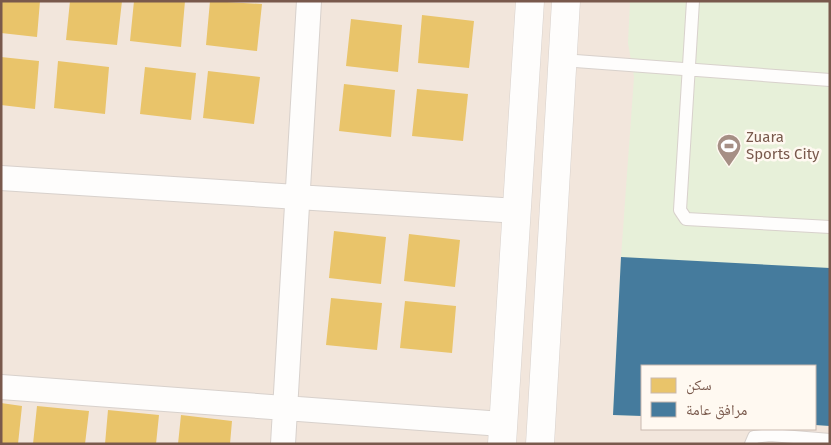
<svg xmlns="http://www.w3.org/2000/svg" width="831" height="445" font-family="'Fira Sans','Noto Naskh Arabic',sans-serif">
  <rect width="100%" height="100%" fill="#f9f4ee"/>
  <path fill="#f2e6dc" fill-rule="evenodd" d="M1,1h829v443h-829zM642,366h173v63h-173z"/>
  <path fill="#e7f0d9" d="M630,1h200v425l-15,-1v-59h-173v50l-29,-1 8,-158 13,-180 -6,-34z"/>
  <path fill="#e9c46a" d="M1,1h39l-3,36 -36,-4z
    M70,1h52l-5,44 -51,-5z
    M134,1h51l-4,46 -51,-6z
    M210,1l52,3 -5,47 -51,-6z
    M422,15l52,6 -5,47 -51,-5z
    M351,19l51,6 -4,47 -52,-6z
    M1,57l38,4 -4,48 -34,-4z
    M58,61l51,6 -4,47 -51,-6z
    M145,67l51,6 -5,47 -51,-6z
    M208,71l52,6 -6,47 -51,-6z
    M344,84l51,6 -4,47 -52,-6z
    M417,89l51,5 -5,47 -51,-5z
    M334,231l52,6 -5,47 -52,-6z
    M409,234l51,6 -5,47 -51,-6z
    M331,298l51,5 -5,47 -51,-5z
    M405,301l51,5 -4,47 -52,-5z
    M1,403l21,3 -4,38h-17z
    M37,406l52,5 -4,33h-52z
    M108,410l51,5 -3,29h-51z
    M181,415l51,6 -2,23h-52z"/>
  <path fill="#457b9d" d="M621,257l209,11v158l-15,-1v-59h-173v50l-29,-1z"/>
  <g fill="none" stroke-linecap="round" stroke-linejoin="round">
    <defs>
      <path id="service" d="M693,1l-13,209 6,9 144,8
        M562,60l268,20
        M751,444l3,-7 16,-2 60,5"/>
      <path id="minor" d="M1,178l516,33
        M1,387l501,37
        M283,444l26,-443"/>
      <path id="tertiary" d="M502,444l28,-443
        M540,444l26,-443"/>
    </defs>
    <use href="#service" stroke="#d8d1cc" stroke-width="14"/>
    <use href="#minor" stroke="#d8d1cc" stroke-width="26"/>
    <use href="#tertiary" stroke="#d8d1cc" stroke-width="29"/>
    <use href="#service" stroke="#fefdfc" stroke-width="12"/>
    <use href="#minor" stroke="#fefdfc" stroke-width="24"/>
    <use href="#tertiary" stroke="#fefdfc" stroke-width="28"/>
  </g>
  <defs>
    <symbol id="stadium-pin" viewBox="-11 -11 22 30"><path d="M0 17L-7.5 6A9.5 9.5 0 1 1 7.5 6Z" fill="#a68f85" stroke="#fff9f1"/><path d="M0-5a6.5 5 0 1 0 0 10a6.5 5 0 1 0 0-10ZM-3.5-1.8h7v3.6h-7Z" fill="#fff"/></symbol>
  </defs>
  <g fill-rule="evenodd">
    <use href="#stadium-pin" x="715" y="132" width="28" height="38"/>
  </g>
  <g text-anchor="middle" stroke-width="5" stroke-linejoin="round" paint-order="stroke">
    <g font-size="15" fill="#79594c" stroke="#fff9f1" text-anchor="start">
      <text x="746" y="142">Zuara<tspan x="746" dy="17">Sports City</tspan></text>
    </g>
  </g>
  <rect width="831" height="445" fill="none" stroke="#79594c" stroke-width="5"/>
  <rect x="641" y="365" width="175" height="65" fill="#fff9f1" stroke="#c9b9af"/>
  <rect x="651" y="378" width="25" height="15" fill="#e9c46a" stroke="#c9b9af"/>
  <text x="686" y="390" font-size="15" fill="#79594c">سكن</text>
  <rect x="651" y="402" width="25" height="15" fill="#457b9d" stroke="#c9b9af"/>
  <text x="686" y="415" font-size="15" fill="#79594c">مرافق عامة</text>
</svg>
